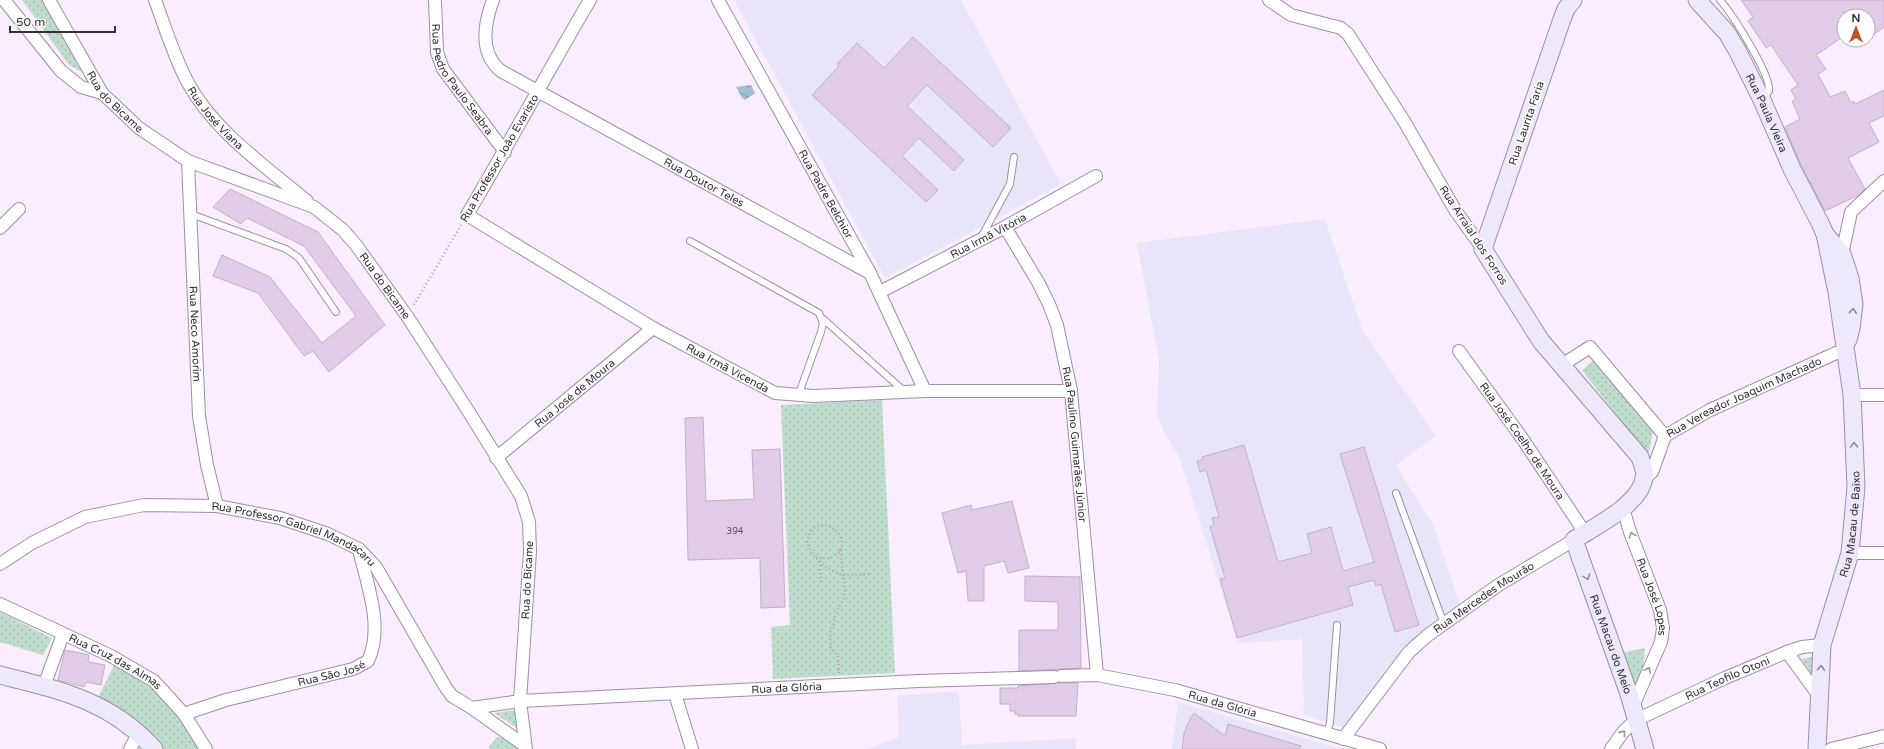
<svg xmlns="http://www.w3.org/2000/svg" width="1884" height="749" font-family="'Varela Round',sans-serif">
  <defs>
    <pattern id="green-dots" width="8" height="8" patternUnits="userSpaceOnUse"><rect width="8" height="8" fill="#bfddcc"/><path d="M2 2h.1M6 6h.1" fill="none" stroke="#a5beb0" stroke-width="1.8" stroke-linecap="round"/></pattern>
    <pattern id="water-waves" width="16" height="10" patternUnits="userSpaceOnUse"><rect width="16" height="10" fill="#a4bed8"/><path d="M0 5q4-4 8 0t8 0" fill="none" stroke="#869bb0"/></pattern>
  </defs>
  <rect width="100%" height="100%" fill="#f9edfe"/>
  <path fill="#e8e5fb" d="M734,0h227l100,184 -176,94z
    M1325,219l37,111 74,106 -40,29 37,60 28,83 -33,19 -25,23 -58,78 -41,-13 -2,-76 -64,4 -59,-187 -15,-24 -7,-18 2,-54 -22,-117z
    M959,691l3,54 114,-7v11h-211l34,-12 -2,-41z
    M1178,702l164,47h-170z"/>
  <path fill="url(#green-dots)" d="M22,0h20l40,72 -13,-7z
    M1595,359l58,72 -5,25 -66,-86z
    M882,400l13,273 -122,6 -2,-52 19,-2 -9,-220z
    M0,612l52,26 -9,17 -43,-13z
    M1645,648l-2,22 -10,22 -12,-39z
    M1815,656l1,26 -14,-23z
    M114,665c13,8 27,14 39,22 17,13 37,43 47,62h-37l-17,-20 -18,-16 -30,-15z
    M516,710l1,18 -23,-15z
    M497,737l13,3 11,9h-31l-1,-2z"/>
  <path fill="url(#water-waves)" d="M751,85l4,8 -10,7 -3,-2 -6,-11z"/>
  <path fill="#e0cbe8" stroke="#c0b2c6" d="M1741,0h143v27l-16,12v-23h-20l-4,-5v25l-28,19 10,14 -8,5 12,23 15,-6 6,12 3,-2 1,3 29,-14v26l-15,7 10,19 -31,16 17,31 -6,6 -34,16 -24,-46 -16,-38 15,-8 -8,-18 4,-2 -5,-9 7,-5 -27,-40 -5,3 -18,-27 5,-4z
    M913,37l98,91 -18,19 -66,-62 -20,21 57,54 -10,11 -35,-33 -17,18 36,34 -12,12 -114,-107 27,-29 -2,-2 20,-21 27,25z
    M230,189l88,43 67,93 -56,47 -16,-21 -9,5 -46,-63 -45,-17 9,-21 48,22 52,66 34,-27 -52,-70 -57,-28 -6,6 -28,-17z
    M703,417l3,84 48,-2 -2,-49 28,-1 5,158 -24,1 -1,-50 -72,2 -3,-142z
    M1244,445l34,117 34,-9 -5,-19 24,-7 12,44 31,-9 -34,-108 24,-7 55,178 -24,7 -14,-48 -5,2 -2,-6 -26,7 5,18 -116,33 -17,-59 5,-1 -15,-51 4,-2 -2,-7 7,-1 -13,-47 -6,2 -3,-11 5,-1v-3z
    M1012,501l17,67 -21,5 -4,-12 -20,5v35h-16l-2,-30 -8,2 -16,-60 29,-8 1,5z
    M1025,576l55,1 1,91 -62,3v-41h39v-28l-33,-1z
    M65,650l24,5 -1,7 17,3 -4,20 -15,-3 -2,5 -26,-7z
    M1058,683h20l-2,33h-58v-2h-3v-3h-5v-7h-10v-16h18v-2z
    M1194,713l31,23 3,-12 73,22 -1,3h-118l2,-15 5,-13z"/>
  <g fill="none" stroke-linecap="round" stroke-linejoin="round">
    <defs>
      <path id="service" d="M1720,0c12,14 51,74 49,91l-6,8
        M191,214l95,35 13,9 37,54
        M982,236l28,-52 4,-27
        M690,241l129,72 4,10 -2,9 -23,64
        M822,318l82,73
        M1396,493l48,131
        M1326,734l4,-11 7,-98"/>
      <g id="minor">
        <path d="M4,0l57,71 20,16 21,6"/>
        <path id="s1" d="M49,0l53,93 37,35 49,33 126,46 29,23 13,15 51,71 60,93 54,87 8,26 1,29 -10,150 6,48"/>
        <path id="s2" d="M155,0c10,27 19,57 33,83 26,48 77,83 119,118"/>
        <path id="s3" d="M435,0l2,52 6,17 62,83"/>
        <path id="s4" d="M493,0c-9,24 -14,53 8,71l369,202"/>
        <path id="s5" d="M590,0c-42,71 -81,144 -123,215l186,113 122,65 39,3 111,-5h146"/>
        <path id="s6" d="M718,0l152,273 55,118"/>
        <path d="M1269,0l22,15 50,13 7,6 56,87 51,89 28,39"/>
        <path id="s7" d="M188,161l11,255 8,49 10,41"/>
        <path id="s8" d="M1005,227l33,55 11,22 8,21 14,66 26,284"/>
        <path d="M0,228l19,-19"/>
        <path d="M1842,254l9,-42 33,-31"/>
        <path id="s9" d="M880,292l125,-65 91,-51"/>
        <path id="s10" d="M1459,351l65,90 61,92"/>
        <path d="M1562,365l28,-18 75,89"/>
        <path d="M1852,395h32"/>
        <path id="s11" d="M496,458l157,-130"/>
        <path id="s12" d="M1644,479l8,-7 13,-36 45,-26 135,-61"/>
        <path id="s13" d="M1623,508l7,24 30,78 3,18 -2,14 -28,64"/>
        <path d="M1850,553h34"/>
        <path id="s14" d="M0,564l32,-21 53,-26 59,-12 73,1 63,12 48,16 31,15 17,18 70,121 6,8 20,12 48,-7 399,-20 135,-4"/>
        <path id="s15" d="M0,604l111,52 43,25 30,33 22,35"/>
        <path d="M1787,652l32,44"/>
        <path id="s16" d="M1061,676l36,-1 78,15 205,59"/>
        <path d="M44,686l19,-52"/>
        <path d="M675,694l17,55"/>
        <path d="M472,708l52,37"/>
        <path id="s17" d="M184,714l42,-14 127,-31 15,-8c16,-34 -1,-77 -9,-111"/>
        <path id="s18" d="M1343,739l66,-87 19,-17 72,-51 74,-44"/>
        <path d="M130,749l9,-17"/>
        <path id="s19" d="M1611,749l12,-17 13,-12 89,-42 62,-26 15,-5 20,-2"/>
        <path d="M1831,749l53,-13"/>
      </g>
      <g id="secondary">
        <path id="s20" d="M1573,0l-7,9 -5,13 -78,227 58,92 99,116c2,7 6,14 4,21 -4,27 -50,49 -70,62l55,154 16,55"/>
        <path id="s21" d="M1697,0l30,33 10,17 25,50 30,69 28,54 5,11 17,20 8,24 4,26 -3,24 -3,12"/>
        <path d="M0,675c60,15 111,26 154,74"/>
        <path id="s22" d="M1817,749l5,-104 28,-92 6,-66 -4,-92 -15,-103 -12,-58"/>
      </g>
    </defs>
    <use href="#service" stroke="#9d8fa2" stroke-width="8"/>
    <use href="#minor" stroke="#9d8fa2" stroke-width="14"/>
    <use href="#secondary" stroke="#9d8fa2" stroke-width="19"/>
    <path stroke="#aea5b2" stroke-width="2.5" stroke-dasharray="1 3" stroke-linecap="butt" d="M414,305l47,-80
      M816,556c6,3 12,4 18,0 26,-17 -19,-52 -27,-14 3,13 20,28 33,32 9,3 22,0 31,0
      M820,561l1,21
      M839,673l-1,-17 -7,-6 -1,-14 6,-23 8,-15 1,-8 -5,-41"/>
    <use href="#service" stroke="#fff" stroke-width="6"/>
    <use href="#minor" stroke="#fff" stroke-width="12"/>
    <use href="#secondary" stroke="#eee8fb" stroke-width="17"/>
  </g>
  <defs><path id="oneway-chevron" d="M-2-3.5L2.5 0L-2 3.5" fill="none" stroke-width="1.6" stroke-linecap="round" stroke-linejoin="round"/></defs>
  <g stroke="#918b98">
    <use href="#oneway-chevron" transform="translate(1853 311) rotate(-85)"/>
    <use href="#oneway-chevron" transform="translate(1854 445) rotate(-92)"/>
    <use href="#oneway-chevron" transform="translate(1587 577) rotate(70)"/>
    <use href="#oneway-chevron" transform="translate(1821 668) rotate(-87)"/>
  </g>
  <g stroke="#9a969a">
    <use href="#oneway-chevron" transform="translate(1632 535) rotate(-110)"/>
    <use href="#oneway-chevron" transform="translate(1648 670) rotate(-66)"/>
    <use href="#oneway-chevron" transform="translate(1623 733) rotate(-51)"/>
  </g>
  <g text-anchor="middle" stroke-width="3.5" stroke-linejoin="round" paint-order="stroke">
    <g font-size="9" fill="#5f5562">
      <text x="735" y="534">394</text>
    </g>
    <g font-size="11" fill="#342e36" stroke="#fff">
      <text dy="4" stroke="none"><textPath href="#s3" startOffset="87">Rua Pedro Paulo Seabra</textPath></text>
      <text dy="4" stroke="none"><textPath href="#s1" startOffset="122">Rua do Bicame</textPath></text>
      <text dy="4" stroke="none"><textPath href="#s21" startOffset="134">Rua Paula Vieira</textPath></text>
      <text dy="4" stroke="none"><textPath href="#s2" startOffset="134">Rua José Viana</textPath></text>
      <text transform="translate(1526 123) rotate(-71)" y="4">Rua Laurita Faria</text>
      <text transform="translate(499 158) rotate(-60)" y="4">Rua Professor João Evaristo</text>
      <text dy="4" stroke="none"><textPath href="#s4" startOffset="308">Rua Doutor Teles</textPath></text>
      <text dy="4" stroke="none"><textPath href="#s6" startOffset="222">Rua Padre Belchior</textPath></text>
      <text dy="4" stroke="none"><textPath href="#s9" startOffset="122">Rua Irmã Vitória</textPath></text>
      <text transform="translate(1474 235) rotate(57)" y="4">Rua Arraial dos Forros</text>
      <text dy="4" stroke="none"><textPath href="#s1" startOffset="458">Rua do Bicame</textPath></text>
      <text dy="4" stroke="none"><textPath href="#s7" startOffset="173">Rua Neco Amorim</textPath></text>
      <text dy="4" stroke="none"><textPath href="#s5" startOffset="550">Rua Irmã Vicenda</textPath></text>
      <text dy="4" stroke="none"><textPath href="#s11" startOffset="102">Rua José de Moura</textPath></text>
      <text dy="4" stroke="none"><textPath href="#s12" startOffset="137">Rua Vereador Joaquim Machado</textPath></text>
      <text dy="4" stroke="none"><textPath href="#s10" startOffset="110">Rua José Coelho de Moura</textPath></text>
      <text dy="4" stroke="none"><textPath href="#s8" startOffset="232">Rua Paulino Guimarães Júnior</textPath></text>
      <text dy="4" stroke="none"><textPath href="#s22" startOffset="229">Rua Macau de Baixo</textPath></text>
      <text dy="4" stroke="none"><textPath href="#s14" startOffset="313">Rua Professor Gabriel Mandacaru</textPath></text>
      <text transform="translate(527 580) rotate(-87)" y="4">Rua do Bicame</text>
      <text dy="4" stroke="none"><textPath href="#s13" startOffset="94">Rua José Lopes</textPath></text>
      <text dy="4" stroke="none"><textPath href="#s18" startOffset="202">Rua Mercedes Mourão</textPath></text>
      <text dy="4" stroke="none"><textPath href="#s20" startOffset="755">Rua Macau do Meio</textPath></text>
      <text dy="4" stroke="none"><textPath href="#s15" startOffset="129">Rua Cruz das Almas</textPath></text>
      <text dy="4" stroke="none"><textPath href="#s17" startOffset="153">Rua São José</textPath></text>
      <text dy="4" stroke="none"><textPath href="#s19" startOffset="139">Rua Teofilo Otoni</textPath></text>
      <text dy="4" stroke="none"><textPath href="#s14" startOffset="893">Rua da Glória</textPath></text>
      <text dy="4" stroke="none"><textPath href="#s16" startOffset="165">Rua da Glória</textPath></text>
    </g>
  </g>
  <g transform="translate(1856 28)"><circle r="19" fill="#ffffff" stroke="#aeabaf"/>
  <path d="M0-3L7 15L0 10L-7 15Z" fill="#ba5427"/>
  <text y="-6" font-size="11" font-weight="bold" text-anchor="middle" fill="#342e36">N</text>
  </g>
  <path d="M10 26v6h105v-6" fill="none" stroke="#342e36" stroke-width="2"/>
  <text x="16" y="26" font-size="12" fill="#342e36" stroke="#ffffff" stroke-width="3" paint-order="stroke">50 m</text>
</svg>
